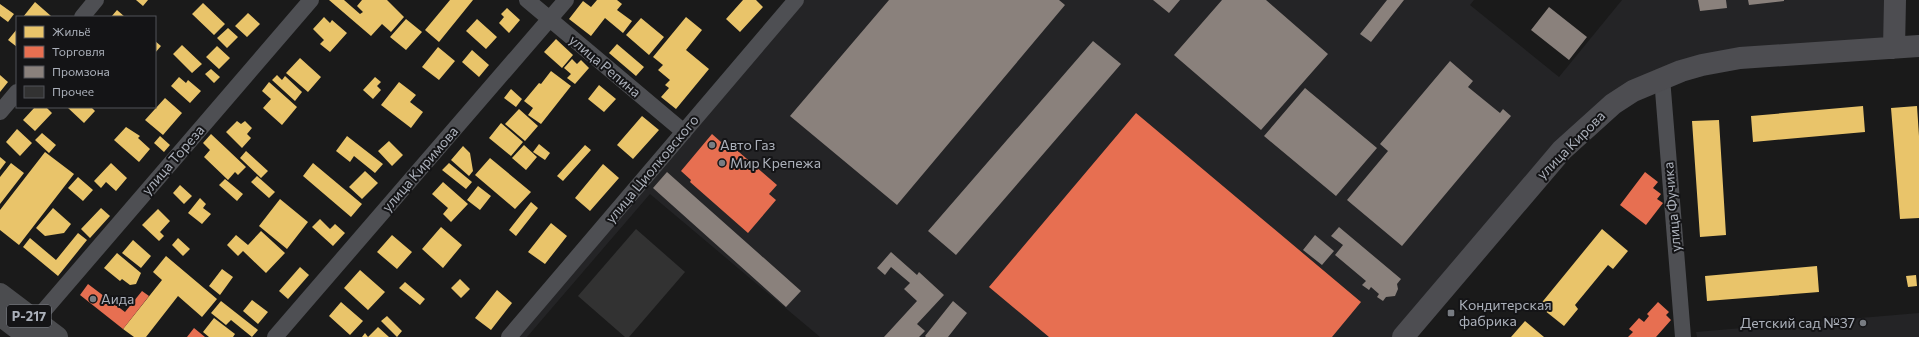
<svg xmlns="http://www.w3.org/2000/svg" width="1919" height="337" font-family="Commissioner,sans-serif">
  <rect width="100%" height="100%" fill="#1a1a1a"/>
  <path fill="#242426" d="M796,0h678l-4,5 89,72 63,-77h273l-1,48 -154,10 -127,46 -210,233h-583l-170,-143 -123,143h-18z
    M1919,313v24h-222l-1,-5z"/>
  <path fill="#e9c46a" d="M136,0h12l-5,6z
    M329,0h15l16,14 3,-2 -6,-6 5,-6h25l17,17 -13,15 -9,-8 -11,12z
    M450,0h23l-34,42 -14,-12z
    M597,0h20l5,4 -5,6 15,11 -9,12 -18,-15 -14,18 -22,-17 14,-18 8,6z
    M743,0h13l7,7 -23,25 -14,-13z
    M35,2l16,14 -1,1h-27z
    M203,3l22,21 -11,11 -22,-21z
    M0,4l14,10 -6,8 -8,-6z
    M507,8l13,12 -11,13 -10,-10 5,-6 -3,-3z
    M117,10l8,7h-14z
    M248,13l12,11 -13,13 -12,-11z
    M324,17l6,6 2,-3 15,13 -17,19 -10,-8 4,-4 -11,-11z
    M686,17l16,13 -16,20 23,19 -33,40 -15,-12 8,-9 -4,-3 5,-5 -12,-10 5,-5 -10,-8z
    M641,18l23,19 -15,18 -23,-20z
    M406,19l16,13 -16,18 -16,-13z
    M477,19l20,18 -11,12 -20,-18z
    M228,28l10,9 -11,11 -10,-10z
    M17,29v18l-9,-7z
    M556,39l17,16 -11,13 -18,-16z
    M155,41l6,5 -6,7z
    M617,44l27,23 -8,9 -27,-23z
    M182,45l20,19 -10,9 -19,-19z
    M217,46l13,12 -11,11 -13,-12z
    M438,47l17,14 -16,19 -17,-13z
    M472,50l17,15 -10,12 -17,-15z
    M300,58l21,19 -13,15 -22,-19z
    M572,59l5,5 4,-4 8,8 -14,16 -8,-6 4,-4 -7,-6z
    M211,69l9,8 -6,6 -9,-9z
    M551,71l20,15 -30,38 -13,-9 5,-7 -9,-7 15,-18 2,1z
    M0,75l8,7 -8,10z
    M277,75l5,5 3,-4 17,16 -7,9 -23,-21z
    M179,77l7,6 2,-3 13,11 -11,12 -19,-17z
    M375,77l6,5 -4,4 4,4 -8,9 -10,-9z
    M269,82l28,25 -15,18 -19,-17 8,-9 -9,-8z
    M399,82l17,13 -6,7 13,10 -12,16 -30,-23z
    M599,85l17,14 -12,13 -16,-13z
    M511,89l11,10 -6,8 -12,-9z
    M165,98l17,15 -19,22 -18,-15z
    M1863,106l2,26 -112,10 -2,-26z
    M1917,106l2,30v82l-19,1 -9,-111z
    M35,107h11l6,6 -17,18 -12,-11z
    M67,107h24l4,4 -11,12z
    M519,109l19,17 -13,15 -20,-17z
    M642,116l17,14 -26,29 -16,-14z
    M1719,120l7,115 -26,2 -8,-116z
    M237,121l4,3 4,-3 7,7 -5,6 4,4 -9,10 -16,-16z
    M501,123l22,19 -12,14 -22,-18z
    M126,127l14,9 -2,2 12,11 -11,13 -25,-22z
    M17,129l15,14 -12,13 -14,-14z
    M42,133l14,12 -7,8 -14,-13z
    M211,134l35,33 -8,8 -3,-3 -7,8 -24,-23 6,-7 -7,-7z
    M160,136l10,9 -6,7 -10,-9z
    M347,136l36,28 -8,9 -21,-17 -4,6 -14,-11z
    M389,141l14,14 -11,11 -14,-15z
    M539,144l11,9 -5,7 -12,-8z
    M524,145l13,12 -11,13 -14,-12z
    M585,145l6,5 -28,31 -6,-5z
    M463,146l7,7 3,18 -4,5 -18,-16z
    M246,151l22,20 -7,7 -21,-20z
    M45,152l29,22 -55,71 -19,-15v-20z
    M0,157l6,5 -6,8z
    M490,158l41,34 -16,17 -40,-34z
    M11,163l13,10 -24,31v-27z
    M111,163l16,15 -11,13 -10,-9 -5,6 -7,-7z
    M313,163l49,41 -11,13 -48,-41z
    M449,163l23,19 -6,7 -24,-19z
    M603,164l16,14 -29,33 -15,-13z
    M365,171l13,12 -16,16 -13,-12z
    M257,176l18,16 -6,6 -18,-16z
    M78,177l15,13 -10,11 -15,-13z
    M225,179l18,15 -6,7 -18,-16z
    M443,182l25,22 -17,18 -8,-8 5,-6 -16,-14z
    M180,185l12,11 -8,8 -11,-11z
    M478,186l13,10 -11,14 -13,-10z
    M200,198l6,6 -3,4 8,6 -9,10 -14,-11z
    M280,199l28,23 -21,27 -28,-23z
    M531,202l7,6 -22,28 -7,-6z
    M53,208l18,16 -7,9 -19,3 -9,-8z
    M101,208l9,8 -20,22 -9,-9z
    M158,209l12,12 -10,11 4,4 -5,5 -17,-16z
    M320,219l10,10 5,-5 10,9 -12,13 -21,-19z
    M551,223l16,13 -22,28 -17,-12z
    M441,227l21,18 -19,23 -21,-19z
    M1602,229l26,22 -15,18 -5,-4 -33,40 3,4 -14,17 -25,-20z
    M261,231l24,22 -19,20 -23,-22 -5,5 -11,-11 9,-10 12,10z
    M78,233l9,7 -29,36 -35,-29 7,-9 26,22z
    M392,235l20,17 -15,17 -20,-17z
    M178,238l12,11 -7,7 -11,-11z
    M133,240l18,16 -10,12 -19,-15z
    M117,253l24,20 -5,11 -6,1 -8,-6 -2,2 -16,-13z
    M166,256l51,43 -15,18 -24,-21 -32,41h-12l-11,-8 39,-49 -9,-8z
    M1817,266l2,26 -112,9 -2,-25z
    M300,267l9,8 -21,24 -9,-8z
    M222,269l11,8 -13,18 -11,-9z
    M360,270l25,22 -17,18 -24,-22z
    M1916,275l1,11 -9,1 -2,-11z
    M460,279l10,10 -9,9 -10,-10z
    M405,282l20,17 -5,6 -21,-17z
    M497,290l15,13 -21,27 -16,-12z
    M252,300l16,12 -10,12 -15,-13z
    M221,301l37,29 -6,7 -21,-17 -5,5 -15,-12z
    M341,302l22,19 -13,14 -21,-19z
    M387,316l15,15 -5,6 -16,-16z
    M214,318l21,16 -2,3h-24l-6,-5z
    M1525,321l19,16h-33z
    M378,327l11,10h-27l3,-4 3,4z"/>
  <path fill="#e76f51" d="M1136,113l225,189 -29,35h-283l-60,-50z
    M712,134l9,8 3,-3 53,46 -8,9 7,6 -28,33 -58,-51 1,-2 -10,-9z
    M1645,172l13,10 -5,6 8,6 -4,5 6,4 -17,22 -26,-20z
    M88,284l37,28 17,-21 7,5 -26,33 -43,-34z
    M1658,302l11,10 -3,3 5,5 -15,17h-28l5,-5 -4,-3 10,-11 5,4 5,-6 -2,-2z
    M194,328l11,9h-18z"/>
  <path fill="#8a817c" d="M889,0h170l6,5 -168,200 -107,-89z
    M1153,0h27l-11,13z
    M1222,0h44l62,54 -67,76 -87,-75z
    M1387,0h17l-33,42 -11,-8z
    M1698,0h28l1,8 -27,3z
    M1748,0h36v1l-35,4z
    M1549,7l38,30 -18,23 -38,-30z
    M1093,41l28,23 -165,191 -28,-24z
    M1450,61l23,20 -5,6 32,26 3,-4 8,7 -109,130 -55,-46 41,-49 -8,-7z
    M1305,88l72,60 -41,48 -72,-60z
    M667,172l134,119 -15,16 -133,-119z
    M1339,227l62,52 -4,5 1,5 -3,7 -9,1 -3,4 -6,-4 2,-3 -8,-7 -2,3 -7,-5 4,-4 -31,-26 8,-10 -12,-9z
    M1315,235l19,16 -12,14 -19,-15z
    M891,252l26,23 2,-3 25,23 -27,29 8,7 -6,6h-35l33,-36 -13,-12 6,-6 -19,-16 -6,8 -8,-7z
    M953,301l14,12 -19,24h-22l-1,-1z"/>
  <path fill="#323232" d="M636,229l49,43 -56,65h-4l-47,-41z"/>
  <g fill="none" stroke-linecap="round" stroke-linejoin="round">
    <path stroke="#4e4f53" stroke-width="16" d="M527,0l157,132
      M82,17l14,-17
      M1662,78l21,259
      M0,112l17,-20
      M35,321l276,-321
      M275,337l291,-337
      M509,337l287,-337"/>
    <path stroke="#4d4d51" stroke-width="22" d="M1894,48l1,-48
      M1403,337l159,-187 51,-46 20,-13 48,-20 21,-6 38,-7 179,-12"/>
    <path stroke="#4b4c4f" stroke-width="22" d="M0,294l57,43
      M0,315l29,22"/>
  </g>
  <g fill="#787c82" stroke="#141416" stroke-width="1.5">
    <circle cx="712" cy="145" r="4"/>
    <circle cx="722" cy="163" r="4"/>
    <circle cx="93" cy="299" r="4"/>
    <rect x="1447" y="309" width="8" height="8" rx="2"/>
    <circle cx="1863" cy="323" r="4"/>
  </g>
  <g text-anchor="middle" stroke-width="4" stroke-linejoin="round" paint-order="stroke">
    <rect fill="#141416" stroke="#7e8189" stroke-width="1" x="7" y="305" width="44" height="22" rx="3"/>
    <g font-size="13" font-weight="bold" fill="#abb0ba">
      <text x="29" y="321">Р-217</text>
    </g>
    <g font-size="14" fill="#abb0ba" stroke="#141416">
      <text transform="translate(605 66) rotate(40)" y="5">улица Репина</text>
      <text transform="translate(1571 145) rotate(-45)" y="5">улица Кирова</text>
      <text transform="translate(173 160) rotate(-49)" y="5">улица Тореза</text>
      <text transform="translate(420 169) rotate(-49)" y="5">улица Киримова</text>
      <text transform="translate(652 169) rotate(-50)" y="5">улица Циолковского</text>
      <text transform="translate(1672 207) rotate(-95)" y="5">улица Фучика</text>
    </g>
    <g font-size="14" fill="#abb0ba" stroke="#141416" text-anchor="start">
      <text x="720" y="150">Авто Газ</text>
      <text x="730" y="168">Мир Крепежа</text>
      <text x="101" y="304">Аида</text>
      <text x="1459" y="310">Кондитерская<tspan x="1459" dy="16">фабрика</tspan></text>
      <text x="1855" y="328" text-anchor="end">Детский сад №37</text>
    </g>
  </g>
  <rect x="16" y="16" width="140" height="92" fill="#141416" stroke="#505258"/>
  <rect x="24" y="26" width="20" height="12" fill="#e9c46a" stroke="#505258"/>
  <text x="52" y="36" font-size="12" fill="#abb0ba">Жильё</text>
  <rect x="24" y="46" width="20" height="12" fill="#e76f51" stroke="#505258"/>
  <text x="52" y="56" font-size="12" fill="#abb0ba">Торговля</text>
  <rect x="24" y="66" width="20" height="12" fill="#8a817c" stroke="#505258"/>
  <text x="52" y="76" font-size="12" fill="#abb0ba">Промзона</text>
  <rect x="24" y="86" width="20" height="12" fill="#323232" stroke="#505258"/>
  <text x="52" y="96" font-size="12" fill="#abb0ba">Прочее</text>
</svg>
